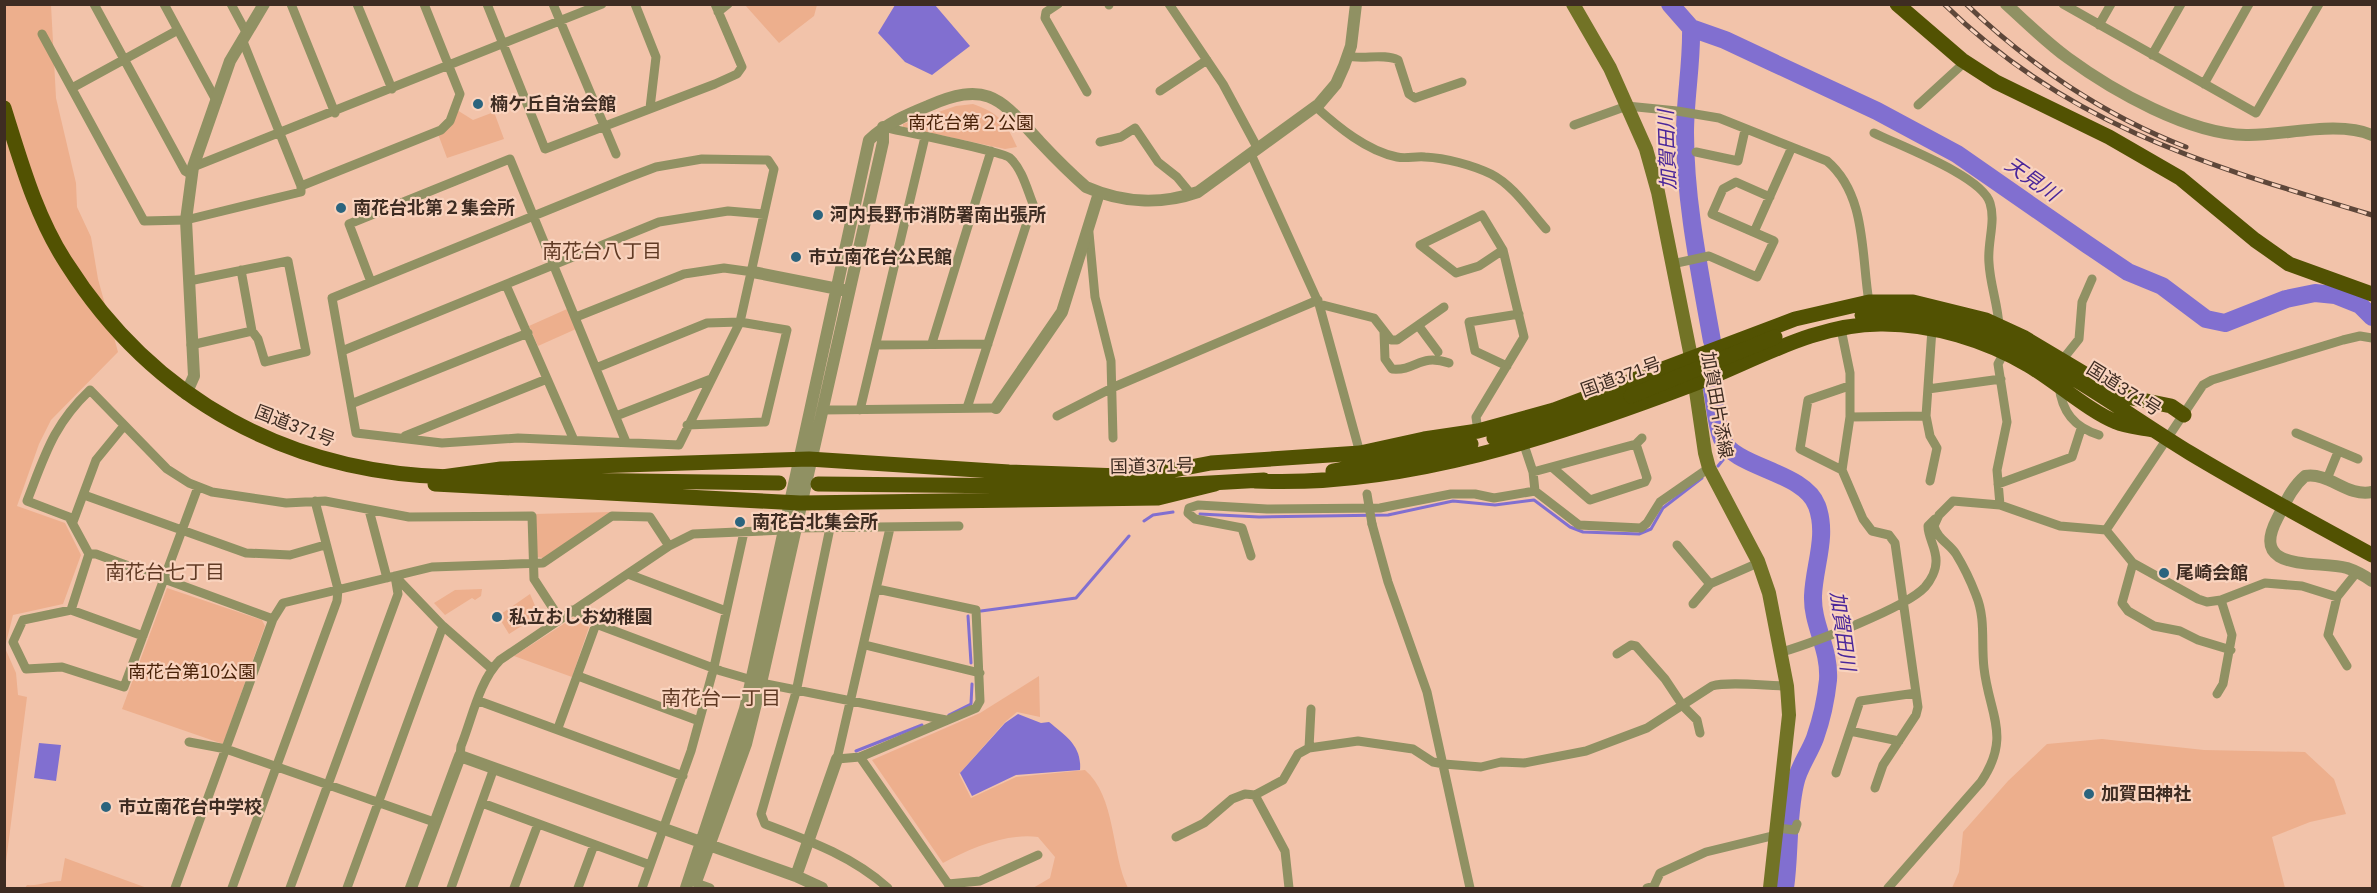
<svg xmlns="http://www.w3.org/2000/svg" width="2377" height="893" font-family="Arial,'Noto Sans JP',sans-serif">
  <rect width="100%" height="100%" fill="#f2c3aa"/>
  <path fill="#edaf8d" d="M5,5h46l5,93 20,85 1,24 14,30 7,42 20,73 -67,68 -12,24 -22,62 48,17 16,32 -18,49 -50,11 -8,32z
    M745,5l72,-1v1l-3,11 -35,27z
    M973,104c26,9 33,18 44,43l-12,2 -102,-22v-3l53,-18z
    M457,110l16,10 21,-8 10,27 -57,19 -9,-24z
    M567,309l9,20 -38,17 -9,-20z
    M612,512l-69,46 -6,-1 -3,-43z
    M167,588l95,32 3,6 -42,118 -101,-35z
    M482,589l-1,7 -6,4 -3,-2 -27,17 -11,-12 21,-13z
    M530,594l9,21 -30,19 -11,-18z
    M573,618l16,9 -17,50 -58,-21z
    M5,648l11,25 2,22 9,2 -22,173z
    M1039,676l1,41 -23,-5 -12,10 -46,52 12,24 45,-21 69,-7c31,26 26,84 43,118h-95l17,-10 5,-21 -17,-20c-32,-4 -67,11 -95,26l-71,-103 108,-47z
    M2102,739l102,11 101,2 29,27 12,35 -36,8 -38,15 13,51h-333l7,-16 4,-40 45,-51 39,-37z
    M65,858l82,30h-122l2,-3c12,1 22,-4 34,-4z"/>
  <path fill="#816fd0" d="M895,5h40l35,41 -38,29 -27,-13 -27,-29z
    M1018,714l23,9 8,-1c17,14 33,24 31,48l-64,5 -44,21 -12,-23 45,-50z
    M39,743l22,2 -5,36 -22,-3z"/>
  <g fill="none" stroke-linecap="round" stroke-linejoin="round">
    <path stroke="#816fd0" stroke-width="3" d="M1718,466l13,-16
      M1200,514l59,3 129,-2 65,-14 42,4 39,-5 36,27 13,5 56,2 12,-5 12,-21 39,-30
      M1144,521l9,-6 20,-3
      M981,611l95,-13 53,-62
      M968,616l3,47
      M949,715l22,-11 1,-20
      M856,751l66,-26"/>
    <path stroke="#816fd0" stroke-width="18" d="M1670,4l21,24 34,12 49,23 103,48 80,43 131,91 40,27 34,14 44,33 19,4 61,-24 29,-6 20,2 25,10 12,12
      M1691,28c1,35 -6,70 -6,105 0,69 15,140 27,208
      M1712,389c3,16 4,35 10,50 12,29 82,32 95,67 11,30 -3,60 -4,90 -1,29 17,52 15,84 -2,19 -7,41 -13,58 -6,16 -17,30 -20,46 -8,35 -5,70 -10,104"/>
    <path stroke="#909163" stroke-width="9" d="M94,4l91,167 7,4
      M164,4l53,98
      M231,4l15,28
      M291,4l44,109
      M357,4l35,85
      M487,4l58,145 170,-65 22,-10 5,-7 -27,-63
      M553,4l63,150
      M635,4l21,53 -6,51
      M1058,4l-12,8 -1,6 42,74
      M1109,4v1
      M1169,4l54,80 35,65
      M2063,4l193,109 63,-109
      M718,12l10,-8
      M2099,25l12,-21
      M42,34l102,187 42,-1 115,-28v-6l-59,-147
      M2152,55l29,-51
      M1347,56c16,4 37,-3 51,4l11,34 6,4 47,-16
      M2204,84l45,-80
      M72,88l106,-58
      M1160,91l47,-31
      M1918,105l47,-43
      M1316,107c22,20 51,44 81,50 9,2 19,-1 28,0 21,1 47,8 66,17 22,11 39,37 55,55
      M1574,125l53,-19 50,5 42,7 108,43c40,34 34,94 42,141
      M883,127c17,4 121,25 127,31 12,11 17,31 23,46l-66,204
      M1874,133c26,13 108,43 116,70 6,19 -3,40 -1,60 1,21 9,42 10,63
      M1100,142l21,-5 14,-9 23,34 19,15 14,17
      M1696,152l42,9 7,-31
      M1251,154l68,150 41,149
      M702,159l66,1 6,9 -34,153 -61,123 -161,-7 -76,5 -86,-10 -24,-135 295,-120 29,-11z
      M193,167l409,-163
      M301,186l140,-56 9,-9 10,-27 -36,-90
      M1754,232l38,-85
      M1089,233l6,64 16,64 2,77
      M1672,264l37,-8 48,21 17,-36 -62,-27 11,-25 13,-7 34,15
      M241,270l11,61
      M189,281l99,-20 18,91 -41,10 -7,-23 -6,-8 -61,14
      M371,282l-22,-58 161,-65 116,283
      M506,285l67,153
      M1319,304l55,14 17,22h6l47,-33
      M576,317l108,-43 40,-6 29,4
      M1418,325l20,27
      M1841,329l9,44v44l-8,53 21,49 9,12 17,4 6,8 23,164 -2,8 -33,50 -8,23
      M1384,332l1,27 7,10c25,2 27,-16 57,-6
      M932,343l59,-192
      M876,345l112,-1
      M342,351l317,-129 69,-11 36,3
      M2063,359l16,-20 3,-37 10,-23
      M1507,366l-32,-15 -6,-29 50,-8
      M596,368l111,-45 33,-1 47,8 -22,92 -78,3
      M2059,386c3,26 15,41 40,49
      M1928,389l73,-10
      M351,404l177,-71
      M821,410l175,-2
      M860,410l65,-273
      M616,416l95,-37
      M1057,416l57,-29 204,-87
      M1850,417l76,-1
      M1478,431l-2,-14 48,-80 -21,-87 -21,-35 -62,30 36,28 23,-7 24,-16
      M2296,433l62,26
      M405,436l142,-57
      M1523,442l10,30 2,19
      M1553,468l37,32 55,-18 2,-4 -11,-34
      M1842,470l-42,-21 8,-49 41,-14
      M1533,472l103,-28 6,-6
      M2327,479l11,-27
      M1930,481l7,-33 -7,-12 -4,-20 6,-87
      M1998,484l74,-27 9,-28
      M84,495l162,58 44,2 35,-10
      M2000,505l-3,-35 10,-48 -9,-58 6,-11
      M369,510l18,68
      M73,522l23,-62 27,-33
      M1372,524l16,58 39,110 43,196
      M795,528l164,-2
      M830,528l-34,164 -35,122 4,10c45,17 87,32 123,64
      M2106,530l27,33 65,36 9,3 14,-2
      M1677,545l33,39
      M89,554h7l177,65
      M1251,556l-9,-28 -47,-9 -7,-6 1,-5 9,-3 69,4 113,-1 71,-14h24l19,4 41,-7 44,34 62,3 6,-5 13,-21 49,-34
      M2133,563l-11,40 6,8 26,15 26,5 18,9 33,10
      M628,574l98,37
      M395,576l48,50 49,43
      M877,589l99,21 4,91 -4,7 -116,49 -23,2 53,-231
      M2337,597l-9,38 19,31
      M1693,604l17,-20 48,-21
      M71,610l18,-56 -20,-37 -42,-16c18,-46 26,-76 63,-111l77,79 22,14 23,9 74,11 39,-2 84,16 123,-1 2,63 26,40
      M572,610l24,14 125,47 31,9
      M143,636l-72,-26 -48,10 -10,22 13,27 36,-2 62,20 74,-200
      M865,645l115,28
      M1782,652c30,-9 124,-44 143,-65 6,-7 11,-17 11,-25 1,-13 -8,-24 -8,-36l7,-7
      M1617,654l14,-9 5,1 29,33 18,27 14,14 3,13
      M578,676l121,45
      M761,683l185,37
      M2217,694l6,-10 9,-49 -11,-35 44,-17 37,3 35,11 20,-25
      M479,701l204,75
      M558,728l38,-104
      M1850,731l49,10
      M189,742l37,7 208,73
      M1309,748l2,-39
      M460,756l1,-10c11,-27 18,-65 39,-86l169,-114 24,-12 91,-4
      M860,757l91,131
      M1836,773l24,-72 56,-8
      M1255,795l30,56 4,37
      M482,803l168,62
      M1777,828l18,2 2,-6
      M1176,837l28,-14 28,-24 13,-5 10,1 28,-15 15,-26 11,-6 49,-7 55,8 20,13 11,2 37,3 20,-5 23,1 62,-12 61,-23 65,-42c17,-5 55,0 75,0
      M696,883l14,5
      M948,884l32,-3 58,-26
      M175,888l98,-269 10,-16 149,-36 111,-4 69,-47 38,1 19,29
      M232,888l105,-287 1,-12 -23,-88
      M290,888l108,-294 -3,-18
      M347,888l96,-262
      M451,888l43,-120
      M514,888l24,-64
      M578,888l16,-43
      M642,888l49,-137 23,-84 30,-135
      M1647,888l7,-2 6,-13 46,-21 70,-17
      M1888,888l93,-106c31,-46 8,-68 3,-114 -3,-25 2,-49 -8,-73 -5,-13 -12,-28 -20,-41 -7,-11 -18,-14 -22,-28l5,-11 14,-14 47,4 60,21 46,4 97,-145 9,-5 131,-40 17,-4 12,2"/>
    <path stroke="#909163" stroke-width="12" d="M2006,4c20,18 40,38 62,54 45,33 121,76 178,77 37,1 91,-15 126,0
      M753,272l90,18
      M186,394l8,-18 -8,-156 7,-53 37,-106 34,-57
      M996,408l66,-96 37,-119
      M2372,492c-26,5 -42,-20 -67,-16 -14,12 -20,28 -28,43 -28,54 39,41 70,49 9,3 18,8 25,13
      M796,876l41,-117
      M697,879l49,-135 15,-61 122,-541v-15
      M411,888l49,-132 336,120 26,12
      M686,888l59,-179 124,-569c18,-17 37,-25 59,-34 61,-27 73,-6 112,36 15,16 30,31 46,45 36,16 75,18 112,5l121,-88 17,-20 8,-18 7,-20 5,-42"/>
    <path stroke="#727326" stroke-width="14" d="M1573,4l37,64 36,81 12,43 33,165 14,96 4,15 49,93 11,32 18,93 2,29 -19,173"/>
    <path stroke="#525202" stroke-width="15" d="M1897,4l65,56 34,22 113,55 71,41 75,62 34,24 83,30
      M4,108c17,54 32,109 63,156 87,137 223,209 383,213
      M1862,315c124,-12 228,77 328,138 60,36 121,69 182,102
      M1494,438l135,-41
      M1333,471l138,-27
      M442,477l59,-8 308,-10 200,13 112,4 32,-2 58,-11 149,-10 64,-14 54,-8 76,-21 241,-91 74,-17h44l73,18 37,17 87,52 22,9 39,8 13,9
      M489,479l290,4
      M1255,481c148,7 302,-45 439,-97 61,-23 121,-61 189,-60 50,0 102,16 145,41 26,15 62,47 88,57 11,5 25,5 37,8
      M435,484l365,19 358,-5 57,-14
      M818,484l320,3 126,-7"/>
    <defs>
      <path id="rail" d="M1944,4c125,123 267,162 428,211
        M1966,4c62,60 139,112 220,143"/>
    </defs>
    <use href="#rail" stroke="#5e473a" stroke-width="5"/>
    <use href="#rail" stroke="#f9d3be" stroke-width="3" stroke-dasharray="9" stroke-linecap="butt"/>
    <path stroke="#909163" stroke-width="9" d="M1367,494l5,30"/>
    <path stroke="#525202" stroke-width="15" d="M1631,396l144,-59"/>
  </g>
  <g fill="#2b647e" stroke="#f9d3be" stroke-width="2">
    <circle cx="478" cy="104" r="6"/>
    <circle cx="341" cy="208" r="6"/>
    <circle cx="818" cy="215" r="6"/>
    <circle cx="796" cy="257" r="6"/>
    <circle cx="740" cy="522" r="6"/>
    <circle cx="2164" cy="573" r="6"/>
    <circle cx="497" cy="617" r="6"/>
    <circle cx="2089" cy="794" r="6"/>
    <circle cx="106" cy="807" r="6"/>
  </g>
  <g text-anchor="middle" stroke-width="4.5" stroke-linejoin="round" paint-order="stroke">
    <g font-size="18" font-weight="bold" fill="#3e2c22" stroke="#f9d3be" text-anchor="start">
      <text x="490" y="110">楠ケ丘自治会館</text>
      <text x="353" y="214">南花台北第２集会所</text>
      <text x="830" y="221">河内長野市消防署南出張所</text>
      <text x="808" y="263">市立南花台公民館</text>
      <text x="752" y="528">南花台北集会所</text>
      <text x="2176" y="579">尾崎会館</text>
      <text x="509" y="623">私立おしお幼稚園</text>
      <text x="2101" y="800">加賀田神社</text>
      <text x="118" y="813">市立南花台中学校</text>
    </g>
    <g font-size="18" fill="#492208" stroke="#f9d3be">
      <text x="971" y="129">南花台第２公園</text>
      <text x="192" y="678">南花台第10公園</text>
    </g>
    <g font-size="18" fill="#3e2c22" stroke="#f9d3be">
      <text transform="translate(1621 377) rotate(-20)" y="6">国道371号</text>
      <text transform="translate(2124 389) rotate(32)" y="6">国道371号</text>
      <text transform="translate(1717 405) rotate(80)" y="6">加賀田片添線</text>
      <text transform="translate(295 426) rotate(21)" y="6">国道371号</text>
      <text transform="translate(1152 466) rotate(-1)" y="6">国道371号</text>
    </g>
    <g font-size="20" font-style="italic" fill="#4a269a" stroke="#f9d3be">
      <text transform="translate(1667 150) rotate(-92)" y="7">加賀田川</text>
      <text transform="translate(2032 179) rotate(35)" y="7">天見川</text>
      <text transform="translate(1843 631) rotate(82)" y="7">加賀田川</text>
    </g>
    <g font-size="20" fill="#603a24" stroke="#f9d3be">
      <text x="602" y="258">南花台八丁目</text>
      <text x="165" y="579">南花台七丁目</text>
      <text x="721" y="705">南花台一丁目</text>
    </g>
  </g>
  <rect width="2377" height="893" fill="none" stroke="#3e2c22" stroke-width="12"/>
</svg>
